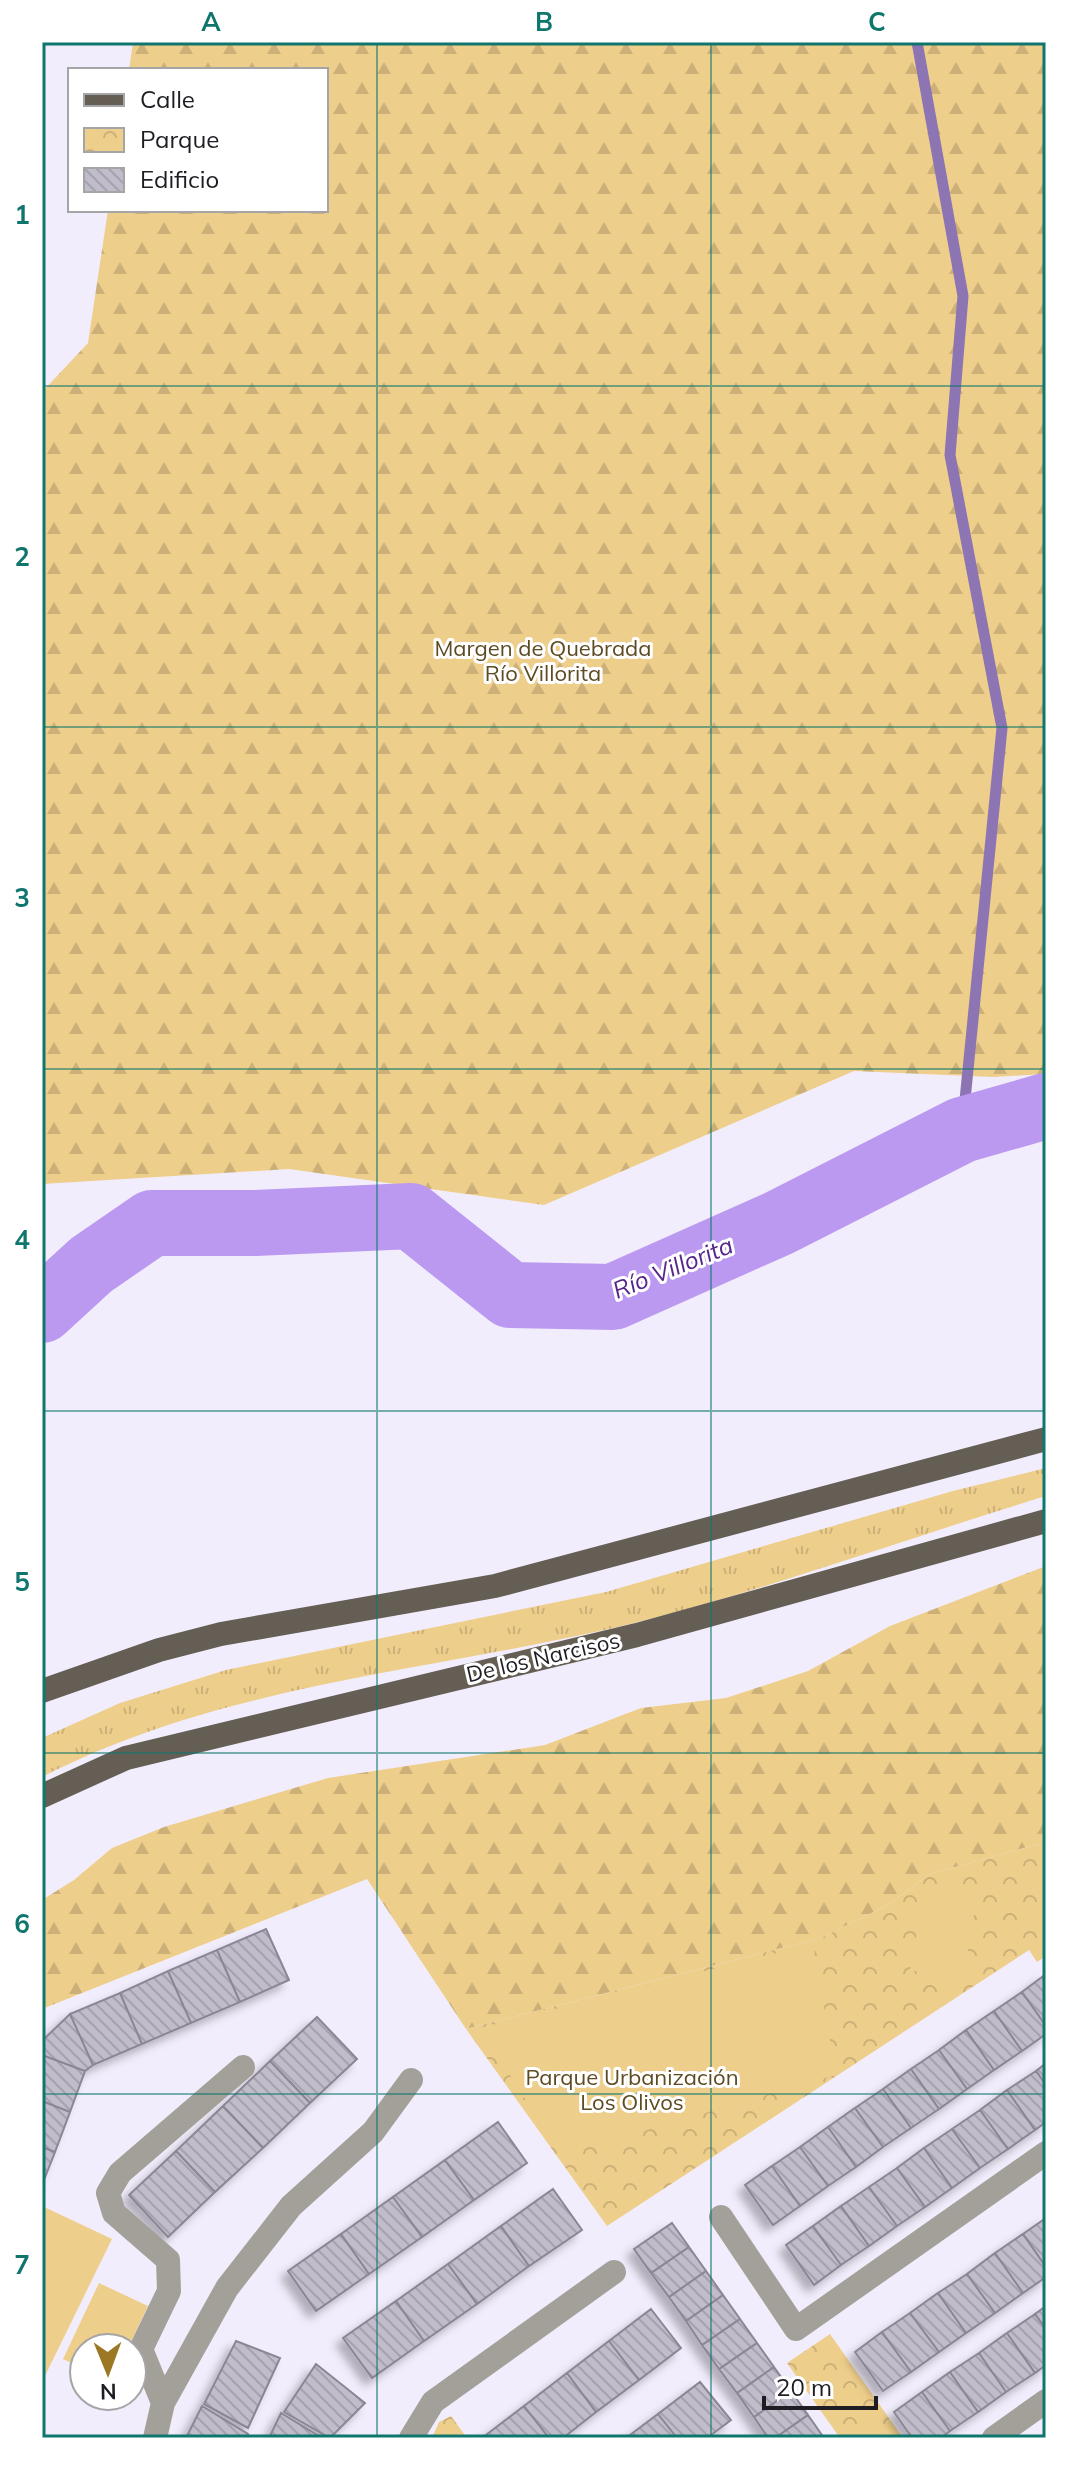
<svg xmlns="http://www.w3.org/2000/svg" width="1088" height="2480" font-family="Mulish,sans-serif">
  <defs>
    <pattern id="grass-tufts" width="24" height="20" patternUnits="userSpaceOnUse" patternTransform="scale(2)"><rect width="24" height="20" fill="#eece8b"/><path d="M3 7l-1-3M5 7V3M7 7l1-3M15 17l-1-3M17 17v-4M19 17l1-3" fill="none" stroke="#ccb078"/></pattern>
    <pattern id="forest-firs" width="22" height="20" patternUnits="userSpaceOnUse" patternTransform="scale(2)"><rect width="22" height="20" fill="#eece8b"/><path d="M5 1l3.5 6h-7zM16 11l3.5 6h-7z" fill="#ccb078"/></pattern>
    <pattern id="park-crowns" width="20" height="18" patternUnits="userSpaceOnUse" patternTransform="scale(2)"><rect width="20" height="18" fill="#eece8b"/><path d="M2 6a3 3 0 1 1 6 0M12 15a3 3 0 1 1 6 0" fill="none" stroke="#ccb078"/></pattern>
    <pattern id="building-back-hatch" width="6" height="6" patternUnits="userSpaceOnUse" patternTransform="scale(2)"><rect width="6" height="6" fill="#c1bcca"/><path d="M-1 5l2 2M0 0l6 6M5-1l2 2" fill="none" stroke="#a5a1ad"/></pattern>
    <filter id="shadow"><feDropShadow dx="-7" dy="7" stdDeviation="4" flood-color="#0004"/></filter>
  </defs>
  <rect width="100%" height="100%" fill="#f2edfc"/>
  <path fill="url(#grass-tufts)" d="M1046,1468v28c-131,40 -260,87 -392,122 -205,53 -421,61 -612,159v-39l78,-35 106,-33 380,-78 347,-101z"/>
  <path fill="url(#forest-firs)" d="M133,42h913v1032l-53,3 -139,-6 -310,134 -255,-36 -247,15v-792l46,-49 20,-133h218v-140h-197z
    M1046,1566v276l-116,32 -42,31 -67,33 -355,91 -99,-150 -325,130v-109l32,-20 38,-32 52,-21 164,-49 217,-33 96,-37 85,-10 82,-27 82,-45z"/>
  <path fill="url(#park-crowns)" d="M1046,1842v114l-9,6 -8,-12 -422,276 -141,-197 355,-91 67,-33 42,-31z
    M830,2334l73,104h-63l-53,-75z
    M451,2416l16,22h-35l7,-16z"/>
  <path fill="#eece8b" d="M925,1888l52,9 -14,83 -53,-10z
    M813,1944l23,131 -275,80 -81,-127z
    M42,2206l70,33 -70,143z
    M99,2283l49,23 -20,42h-44v21l-21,-10z"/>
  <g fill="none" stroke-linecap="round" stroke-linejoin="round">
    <path stroke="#8d74b3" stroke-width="11" d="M917,42l46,254 -13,159 52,273 -40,402"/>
    <path stroke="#bc99f1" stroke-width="66" d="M42,1310l49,-45 61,-42h103l156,-7 99,79 103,2 166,-74 183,-93 84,-24"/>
  </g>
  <path fill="url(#building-back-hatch)" stroke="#8b8694" stroke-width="2" filter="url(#shadow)" d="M266,1929l23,51 -49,22 -23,-52z
    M217,1950l23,52 -49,21 -23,-52z
    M168,1971l23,52 -49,21 -22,-51z
    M1046,1974v52l-24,-34z
    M1022,1992l24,34v8l-24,17 -28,-40z
    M120,1993l22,51 -49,21 -23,-51z
    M994,2011l28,40 -28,19 -28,-40z
    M70,2014l23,51 -8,6 -43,-16v-14z
    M317,2017l40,42 -47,44 -40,-42z
    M966,2030l28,40 -27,19 -28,-39z
    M939,2050l28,39 -28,20 -28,-40z
    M42,2055l43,16 -15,41 -28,-11z
    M270,2061l40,42 -47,45 -40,-42z
    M1046,2063v22l-10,-14z
    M911,2069l28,40 -28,19 -28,-39z
    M1036,2071l10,14v37l-11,8 -28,-40z
    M883,2089l28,39 -28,19 -28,-39z
    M1007,2090l28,40 -27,19 -28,-39z
    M42,2101l28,11 -15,40 -13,-5z
    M223,2106l40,42 -48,44 -39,-41z
    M855,2108l28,39 -27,20 -28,-40z
    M980,2110l28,39 -28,19 -28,-39z
    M498,2122l29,41 -53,37 -29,-40z
    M828,2127l28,40 -28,19 -28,-39z
    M952,2129l28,39 -28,20 -28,-40z
    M42,2147l13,5 -13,33z
    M800,2147l28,39 -28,20 -28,-40z
    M924,2148l28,40 -27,19 -28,-39z
    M176,2151l39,41 -47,45 -39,-42z
    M445,2160l29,40 -52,37 -29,-40z
    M772,2166l28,40 -27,19 -28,-40z
    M897,2168l28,39 -28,19 -28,-39z
    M869,2187l28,39 -28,20 -28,-40z
    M553,2189l29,41 -53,36 -28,-40z
    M393,2197l29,40 -53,37 -28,-40z
    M841,2206l28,40 -28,19 -28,-39z
    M1046,2218v49l-23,-33z
    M672,2223l17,24 -38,26 -17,-24z
    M501,2226l28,40 -52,38 -29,-40z
    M813,2226l28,39 -27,20 -28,-40z
    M341,2234l28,40 -53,37 -28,-40z
    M1023,2234l23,33v10l-23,16 -28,-40z
    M689,2247l17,24 -37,26 -18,-24z
    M995,2253l28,40 -28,20 -28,-39z
    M448,2264l29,40 -53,37 -28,-40z
    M706,2271l17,24 -37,26 -17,-24z
    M967,2274l28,39 -29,20 -28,-40z
    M938,2293l28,40 -27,19 -29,-39z
    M723,2295l17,24 -38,26 -16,-24z
    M396,2301l28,40 -52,37 -29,-40z
    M1046,2306v23l-11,-15z
    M651,2309l30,39 -42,32 -30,-39z
    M910,2313l29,39 -28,20 -29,-40z
    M1035,2314l11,15v36l-11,8 -28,-40z
    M740,2319l17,24 -38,26 -17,-24z
    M882,2332l29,40 -28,19 -28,-39z
    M1007,2333l28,40 -29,19 -27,-39z
    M236,2341l44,17 -32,70 -44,-24z
    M609,2341l30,39 -43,32 -29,-39z
    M757,2343l17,24 -37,26 -18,-24z
    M979,2353l27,39 -28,20 -28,-40z
    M316,2364l49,39 -35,35 -46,-26z
    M774,2367l17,24 -37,26 -17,-24z
    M950,2372l28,40 -28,19 -28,-39z
    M567,2373l29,39 -33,26h-14l-25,-32z
    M700,2382l31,38 -24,18h-30l-19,-24z
    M791,2391l17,24 -33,23h-7l-14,-21z
    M922,2392l28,39 -9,7h-29l-18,-26z
    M202,2406l46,28 -2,4h-60z
    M524,2406l25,32h-67z
    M281,2413l41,25h-53z
    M658,2414l19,24h-51z
    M808,2415l16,23h-49z"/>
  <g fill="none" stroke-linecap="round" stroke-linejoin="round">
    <path stroke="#a3a099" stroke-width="24" d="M721,2217l75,112 250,-176
      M163,2403l-22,-54 28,-58 -1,-31 -54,-47 -6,-20 12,-20 123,-106
      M155,2438l8,-35 64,-115 64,-82 82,-74 38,-52
      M411,2438l22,-36 181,-130
      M994,2438l52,-37"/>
    <path stroke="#645e54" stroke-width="24" d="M42,1691l117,-41 62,-16 274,-48 551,-147
      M42,1796l84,-38 511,-123 409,-114"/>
  </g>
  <path fill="none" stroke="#0f766e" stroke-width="2" stroke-opacity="0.55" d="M377,42v2396M711,42v2396M42,386h1004M42,727h1004M42,1069h1004M42,1411h1004M42,1753h1004M42,2094h1004"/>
  <g text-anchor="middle" stroke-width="6" stroke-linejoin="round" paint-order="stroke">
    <g font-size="22" fill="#5e4b22" stroke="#fff">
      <text x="543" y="656">Margen de Quebrada<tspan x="543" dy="25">Río Villorita</tspan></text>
      <text x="632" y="2085">Parque Urbanización<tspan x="632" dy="25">Los Olivos</tspan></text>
    </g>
    <g font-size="22" fill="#1f1d23" stroke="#fff">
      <text transform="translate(543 1657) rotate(-13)" y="8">De los Narcisos</text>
    </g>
    <g font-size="24" font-style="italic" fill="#56268a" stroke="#fff">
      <text transform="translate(673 1268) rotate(-22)" y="8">Río Villorita</text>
    </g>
  </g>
  <rect width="1088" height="2480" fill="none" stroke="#ffffff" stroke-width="88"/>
  <rect x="68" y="68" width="260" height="144" fill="#ffffff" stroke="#a5a5a7" stroke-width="2"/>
  <rect x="84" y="94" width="40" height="12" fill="#645e54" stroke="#a5a5a7" stroke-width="2"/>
  <text x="140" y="108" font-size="24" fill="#1f1d23">Calle</text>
  <rect x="84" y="128" width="40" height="24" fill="url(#park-crowns)" stroke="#a5a5a7" stroke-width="2"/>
  <text x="140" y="148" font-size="24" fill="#1f1d23">Parque</text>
  <rect x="84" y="168" width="40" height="24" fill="url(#building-back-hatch)" stroke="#a5a5a7" stroke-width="2"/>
  <text x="140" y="188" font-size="24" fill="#1f1d23">Edificio</text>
  <g transform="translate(108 2372) rotate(179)"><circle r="38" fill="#ffffff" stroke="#a5a5a7" stroke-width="2"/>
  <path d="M0-6L14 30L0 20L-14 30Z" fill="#9c7824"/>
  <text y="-12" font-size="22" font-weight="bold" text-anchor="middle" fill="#1f1d23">N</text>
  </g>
  <path d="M764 2396v12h112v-12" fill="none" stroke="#1f1d23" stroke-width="4"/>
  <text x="776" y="2396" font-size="24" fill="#1f1d23" stroke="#ffffff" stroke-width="6" paint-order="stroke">20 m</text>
  <rect x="44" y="44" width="1000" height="2392" fill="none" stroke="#0f766e" stroke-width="3"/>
  <g font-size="26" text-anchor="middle" font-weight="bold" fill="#0f766e">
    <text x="211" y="31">A</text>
    <text x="544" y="31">B</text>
    <text x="877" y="31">C</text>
    <text x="22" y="224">1</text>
    <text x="22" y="566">2</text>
    <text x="22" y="907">3</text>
    <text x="22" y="1249">4</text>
    <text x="22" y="1591">5</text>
    <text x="22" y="1933">6</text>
    <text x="22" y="2274">7</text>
  </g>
</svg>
